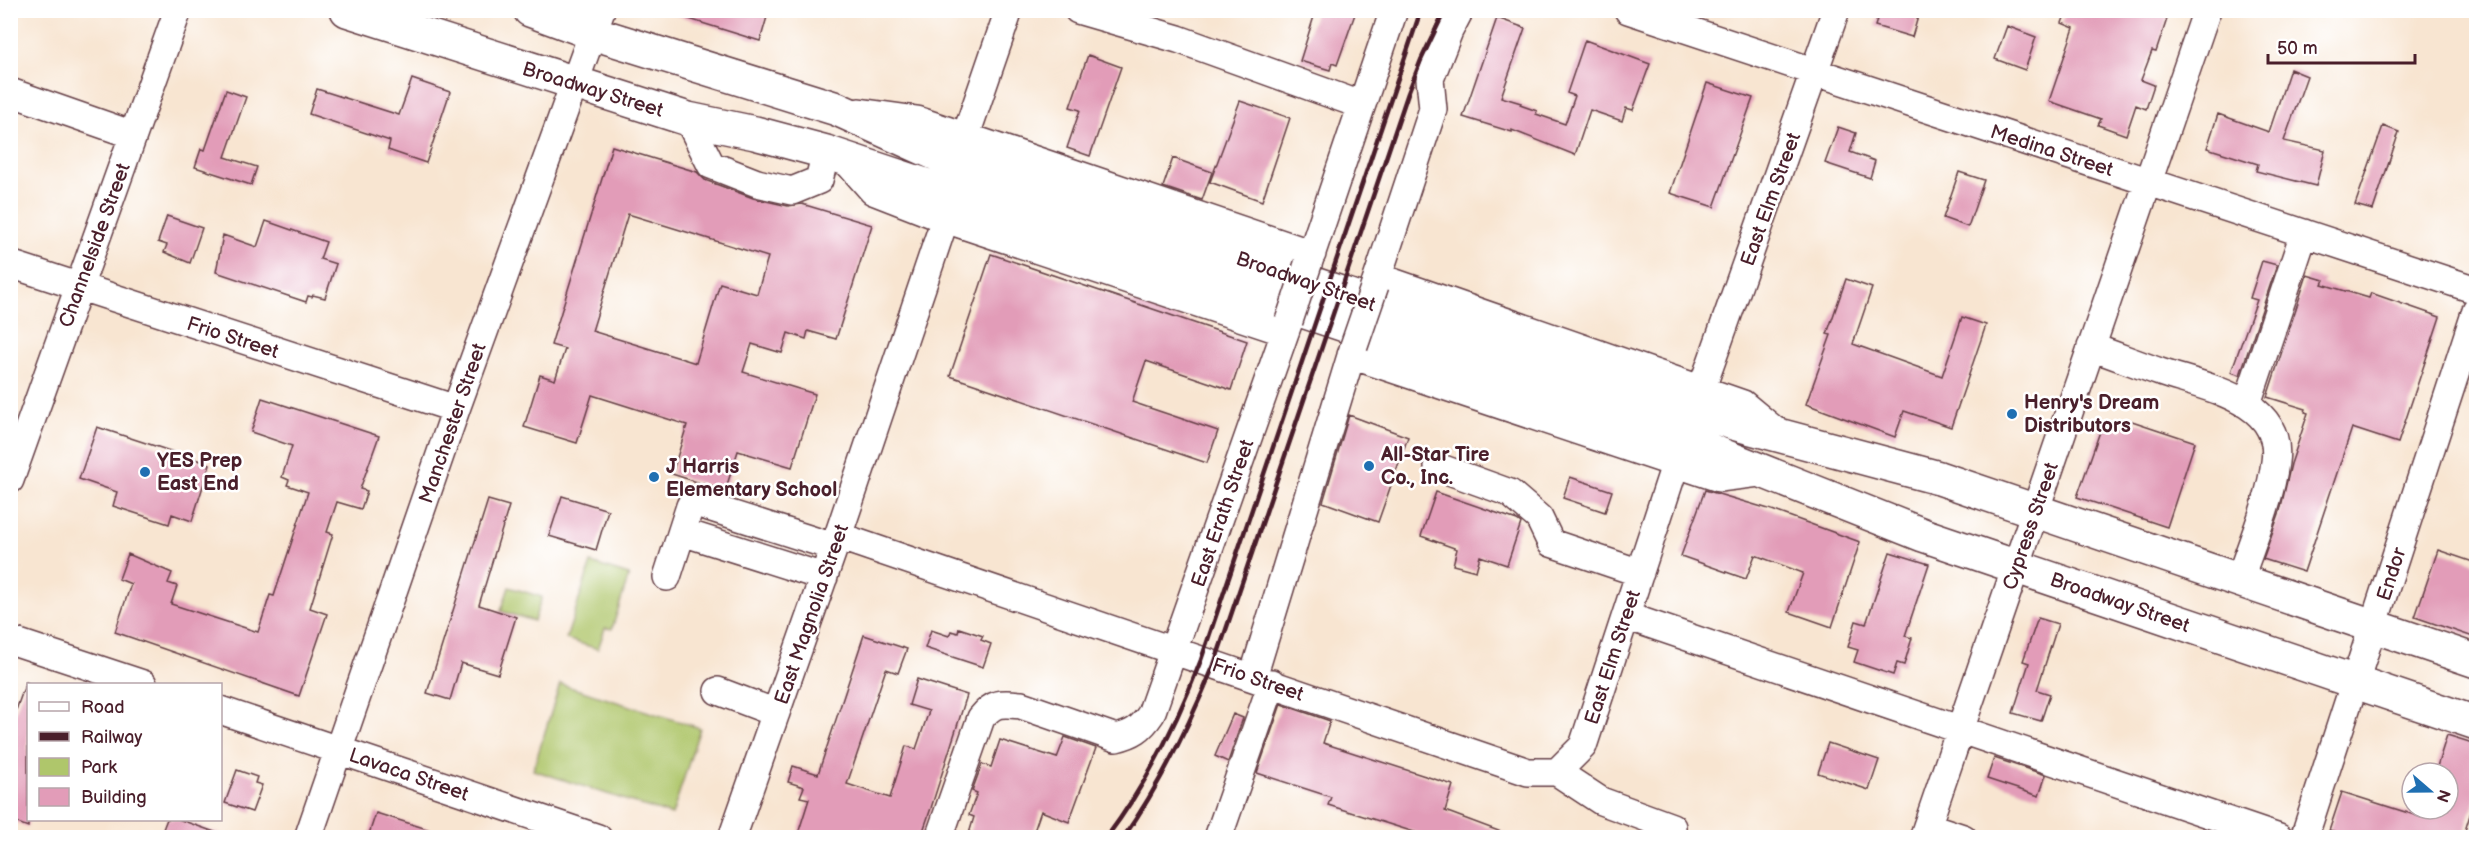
<svg xmlns="http://www.w3.org/2000/svg" width="2487" height="848" font-family="'Balsamiq Sans',sans-serif">
  <rect width="100%" height="100%" fill="#fff"/>
  <filter id="ink" filterUnits="userSpaceOnUse"><feTurbulence type="fractalNoise" baseFrequency=".0167" numOctaves="2"/><feDisplacementMap in="SourceGraphic" scale="12" xChannelSelector="R" yChannelSelector="G"/><feConvolveMatrix kernelMatrix="1 2 1 2 8 2 1 2 1" color-interpolation-filters="sRGB"/></filter>
  <filter id="wash" filterUnits="userSpaceOnUse"><feTurbulence type="fractalNoise" baseFrequency=".008" numOctaves="4" result="noise"/><feDisplacementMap in="SourceGraphic" scale="24" xChannelSelector="R" yChannelSelector="G"/><feGaussianBlur stdDeviation="1.35" result="paint"/><feColorMatrix in="noise" values="0 0 0 0 0 0 0 0 0 0 0 0 0 0 0 0 0 1.4 0 .05"/><feComposite in="paint" operator="in"/></filter>
  <g filter="url(#wash)">
    <rect width="100%" height="100%" fill="#f8e5d1"/>
    <path fill="#afc66b" stroke="#7c724b" stroke-width="1.5" d="M591,563l38,12 -17,54 -7,-1 -7,21 -32,-10z
      M509,587l33,10 -8,24 -33,-10z
      M560,684l140,44 -28,87 -139,-45z"/>
    <g id="blocks">
      <path fill="#e29cb8" fill-rule="evenodd" d="M673,10h96l-9,31 -87,-27z
        M1316,10h29l10,4 -18,51 -5,-2 -2,7 -30,-9z
        M1880,10h40l-8,27 -37,-11z
        M2067,10h103l-14,42 -4,-1 -11,29 13,5 -8,24 -10,-4 -10,30 -28,-10 3,-6 -52,-18 25,-73 -12,-5z
        M1497,18l28,10 -24,69 20,6 -1,2 17,6 -1,3 29,10 10,-28 -8,-3 18,-53 65,24 -17,46 -7,-2 -4,13 -32,-11 -15,45 -63,-25v2l-49,-15z
        M2007,26l29,11 -11,33 -30,-11z
        M1088,55l33,12 -31,89 -23,-8 13,-38 -10,-3z
        M2290,69l17,7 -23,65 41,9 -9,36 -60,-15 2,-7 -51,-16 11,-34 51,18z
        M412,79l38,13 -24,71 -38,-13 2,-9 -81,-27 8,-25 82,26z
        M1707,83l46,15 -39,109 -44,-14z
        M226,90l20,7 -21,60 32,10 -6,18 -56,-18 6,-18 4,1z
        M1240,101l50,17 -28,83 -52,-19z
        M2383,126l16,6 -26,78 -18,-5z
        M1838,127l18,6 -6,19 25,9 -5,17 -45,-15z
        M612,146l85,26 8,8 48,18 35,8 14,-2 70,21 -36,114 -28,-8 -2,8 -18,-6 -6,20 -30,-9 -9,28 72,22 -23,73 -54,-16 -13,40 -53,-17 15,-49 -95,-30 -15,48 -53,-16 16,-52 15,5 10,-31 -14,-4zM628,214l140,43 -11,37 -37,-11 -24,80 -104,-32z
        M1173,158l39,14 -10,28 -39,-13z
        M1959,172l25,8 -16,47 -25,-9z
        M167,216l35,12 -12,35 -26,-11 3,-7 -9,-3z
        M266,221l60,21 -6,17 16,5 -11,34 -12,-3 -1,2 -4,-1 -2,6 -90,-30 7,-37 34,12z
        M991,254l256,87 -16,49 -85,-29 -14,41 86,29 -11,32 -257,-87z
        M2262,261l15,4 -37,110 -9,-3 26,-72 -7,-2z
        M2307,275l17,5 -2,4 47,14 2,-5 69,24 -42,126 -46,-15 -48,144 -41,-13 17,-48 11,-47 17,-51 -3,-1 1,-3 -39,-12z
        M1846,279l26,9 -19,56 89,32 20,-59 24,8 -35,102 -47,-16 -9,26 -89,-33 25,-69 -4,-1z
        M262,398l117,38 -19,53 7,2 -6,18 -24,-7 -10,30 6,2 -23,74 17,6 -28,82 -184,-64 16,-48 -12,-5 9,-25 44,19 -4,10 9,3 -6,18 87,28 12,-37 4,1 34,-104 -21,-7 2,-5 -7,-3 10,-31 -41,-14z
        M1349,415l59,22 -30,85 -55,-20z
        M2126,419l69,23 -28,85 -90,-30 26,-74 20,7z
        M97,427l113,37 -18,57 -20,-7 -3,10 -56,-18 4,-14 -38,-13z
        M1570,477l42,14 -7,21 -42,-14z
        M1705,490l67,20 88,32 -28,85 -43,-15 14,-39 -48,-18 -9,24 -65,-23z
        M1436,492l81,28 4,3 -14,42 -27,-9 -4,15 -23,-6 4,-16 -36,-13z
        M562,496l46,14 -12,40 -47,-14z
        M488,500l21,6 -30,99 37,12 -18,57 -37,-11 -11,37 -23,-7z
        M2438,550l38,13v75l-61,-21z
        M1890,552l39,12 -24,72 7,2 -8,27 -7,-2 -4,12 -39,-13 4,-12 -10,-3 8,-26 10,3z
        M2038,618l20,6 -21,66 13,4 -9,27 -28,-8 16,-50 -6,-2z
        M959,628l24,8 -2,4 10,4 -8,23 -58,-19 6,-18 18,6 2,-5 7,2z
        M864,635l43,14 -9,24 -12,-4 -39,115 43,14 16,-52 10,3 13,-38 -20,-6 8,-26 50,16 -36,113 -10,29h-124l12,-38 -9,-2 4,-10 -16,-5 5,-16 25,8z
        M26,682l2,1v144l-18,-7v-93z
        M1281,704l49,17 -7,22 130,42 -8,26 67,25v1h-82l-102,-32 3,-8 -74,-24z
        M1233,714l10,4 -15,44 -13,-6z
        M2447,735l29,9v52l-13,41h-114l-20,-6 13,-39 79,25 2,-8h25v-36h-13z
        M1065,737l31,11 -27,74 -28,-11 -9,26h-64l6,-20 -5,-2 8,-22 -5,-2 10,-27 9,3 9,-27 57,18z
        M1828,743l51,17 -10,30 -51,-17z
        M1994,758l52,17 -7,21 -52,-17z
        M237,770l20,7 -2,6 7,2 -10,27 -27,-9z
        M376,813l67,21 -1,3h-74z
        M167,819h11l45,16 -1,2h-62z"/>
    </g>
  </g>
  <g filter="url(#ink)">
    <use href="#blocks" fill-opacity="0" stroke="#643d44" stroke-width="1.5"/>
    <g fill="none" stroke-linecap="round" stroke-linejoin="round">
      <defs>
        <path id="minor" d="M1078,10l100,29 183,66
          M1628,10l848,280
          M10,92l123,43
          M859,112l58,8 395,134
          M688,119l23,46 46,18 35,8 27,-11 7,-28
          M966,135l43,-125
          M843,157l30,34 72,28 340,113
          M10,264l446,145
          M1308,264l86,-254
          M1378,277l365,127 36,30
          M1375,285l58,-176 -3,-30 19,-48 11,-21
          M2091,347c23,8 46,17 69,25 43,15 124,27 115,90 -5,40 -23,80 -36,119
          M1351,355l368,123 48,-6
          M1702,388l134,-378
          M2247,404l57,-171
          M1438,467l72,26 29,25 12,25 89,30
          M10,480l168,-470
          M682,532l142,45
          M838,536l690,236h29l44,29 71,26
          M667,577l23,-71 9,-2 135,43
          M1626,616l653,222
          M10,640l133,44
          M1253,677l101,-331
          M718,691l58,22
          M220,710l378,128
          M1557,772l26,-26 92,-281
          M1927,826l36,12
          M308,838l148,-429 145,-399
          M732,838l106,-302 107,-317
          M939,838l42,-120c13,-16 20,-15 40,-13l95,33c17,-4 25,-9 35,-24l138,-393
          M1218,838l54,-155
          M1923,838l284,-828
          M2304,838l172,-528"/>
        <path id="major" d="M347,10l341,109 67,14 71,19 833,278 264,105 553,188
          M530,10l63,23 244,76 126,57 705,237 65,20 206,55 537,183"/>
      </defs>
      <use href="#minor" stroke="#643d44" stroke-width="30"/>
      <use href="#major" stroke="#643d44" stroke-width="36"/>
      <use href="#minor" stroke="#fff" stroke-width="27"/>
      <use href="#major" stroke="#fff" stroke-width="33"/>
      <path stroke="#4a1f2b" stroke-width="4.5" d="M1106,838c41,-54 71,-115 95,-178l220,-650
        M1123,838c38,-54 66,-112 91,-173l194,-572 13,-33 24,-50"/>
      <defs>
        <path id="minor-bridge" d="M1289,321l19,-57
          M1354,346l21,-61"/>
      </defs>
      <use href="#minor-bridge" stroke="#643d44" stroke-width="30" stroke-linecap="butt"/>
      <use href="#minor-bridge" stroke="#fff" stroke-width="27"/>
    </g>
  </g>
  <g fill="#1f6fb2" stroke="#fff" stroke-width="2">
    <circle cx="2012" cy="414" r="6"/>
    <circle cx="1369" cy="466" r="6"/>
    <circle cx="145" cy="472" r="6"/>
    <circle cx="654" cy="477" r="6"/>
  </g>
  <g text-anchor="middle" stroke-width="5" stroke-linejoin="round" paint-order="stroke">
    <g font-size="20" fill="#4a1f2b" stroke="#fff">
      <text transform="translate(593 89) rotate(17)" y="7">Broadway Street</text>
      <text transform="translate(2052 150) rotate(18)" y="7">Medina Street</text>
      <text transform="translate(1770 199) rotate(-70)" y="7">East Elm Street</text>
      <text transform="translate(94 245) rotate(-70)" y="7">Channelside Street</text>
      <text transform="translate(1306 281) rotate(19)" y="7">Broadway Street</text>
      <text transform="translate(233 337) rotate(18)" y="7">Frio Street</text>
      <text transform="translate(452 423) rotate(-71)" y="7">Manchester Street</text>
      <text transform="translate(1222 513) rotate(-71)" y="7">East Erath Street</text>
      <text transform="translate(2030 526) rotate(-71)" y="7">Cypress Street</text>
      <text transform="translate(2391 574) rotate(-72)" y="7">Endor</text>
      <text transform="translate(2120 602) rotate(19)" y="7">Broadway Street</text>
      <text transform="translate(811 614) rotate(-71)" y="7">East Magnolia Street</text>
      <text transform="translate(1612 657) rotate(-72)" y="7">East Elm Street</text>
      <text transform="translate(1258 679) rotate(19)" y="7">Frio Street</text>
      <text transform="translate(409 774) rotate(19)" y="7">Lavaca Street</text>
    </g>
    <g font-size="20" font-weight="bold" fill="#4a1f2b" stroke="#fff" text-anchor="start">
      <text x="2024" y="409">Henry's Dream<tspan x="2024" dy="23">Distributors</tspan></text>
      <text x="1381" y="461">All-Star Tire<tspan x="1381" dy="23">Co., Inc.</tspan></text>
      <text x="157" y="467">YES Prep<tspan x="157" dy="23">East End</tspan></text>
      <text x="666" y="473">J Harris<tspan x="666" dy="23">Elementary School</tspan></text>
    </g>
  </g>
  <rect width="2487" height="848" fill="none" stroke="#fff" stroke-width="36"/>
  <rect x="27" y="683" width="195" height="138" fill="#ffffff" stroke="#b7a5aa" stroke-width="1.5"/>
  <rect x="39" y="702" width="30" height="9" fill="#ffffff" stroke="#b7a5aa" stroke-width="1.5"/>
  <text x="81" y="713" font-size="18" fill="#4a1f2b">Road</text>
  <rect x="39" y="732" width="30" height="9" fill="#4a1f2b" stroke="#b7a5aa" stroke-width="1.5"/>
  <text x="81" y="743" font-size="18" fill="#4a1f2b">Railway</text>
  <rect x="39" y="758" width="30" height="18" fill="#afc66b" stroke="#b7a5aa" stroke-width="1.5"/>
  <text x="81" y="773" font-size="18" fill="#4a1f2b">Park</text>
  <rect x="39" y="788" width="30" height="18" fill="#e29cb8" stroke="#b7a5aa" stroke-width="1.5"/>
  <text x="81" y="803" font-size="18" fill="#4a1f2b">Building</text>
  <g transform="translate(2430 791) rotate(110)"><circle r="28" fill="#ffffff" stroke="#b7a5aa" stroke-width="1.5"/>
  <path d="M0-4.5L10 22L0 15L-10 22Z" fill="#1f6fb2"/>
  <text y="-9" font-size="16" font-weight="bold" text-anchor="middle" fill="#4a1f2b">N</text>
  </g>
  <path d="M2268 54v9h147v-9" fill="none" stroke="#4a1f2b" stroke-width="3"/>
  <text x="2277" y="54" font-size="18" fill="#4a1f2b" stroke="#ffffff" stroke-width="4.5" paint-order="stroke">50 m</text>
</svg>
